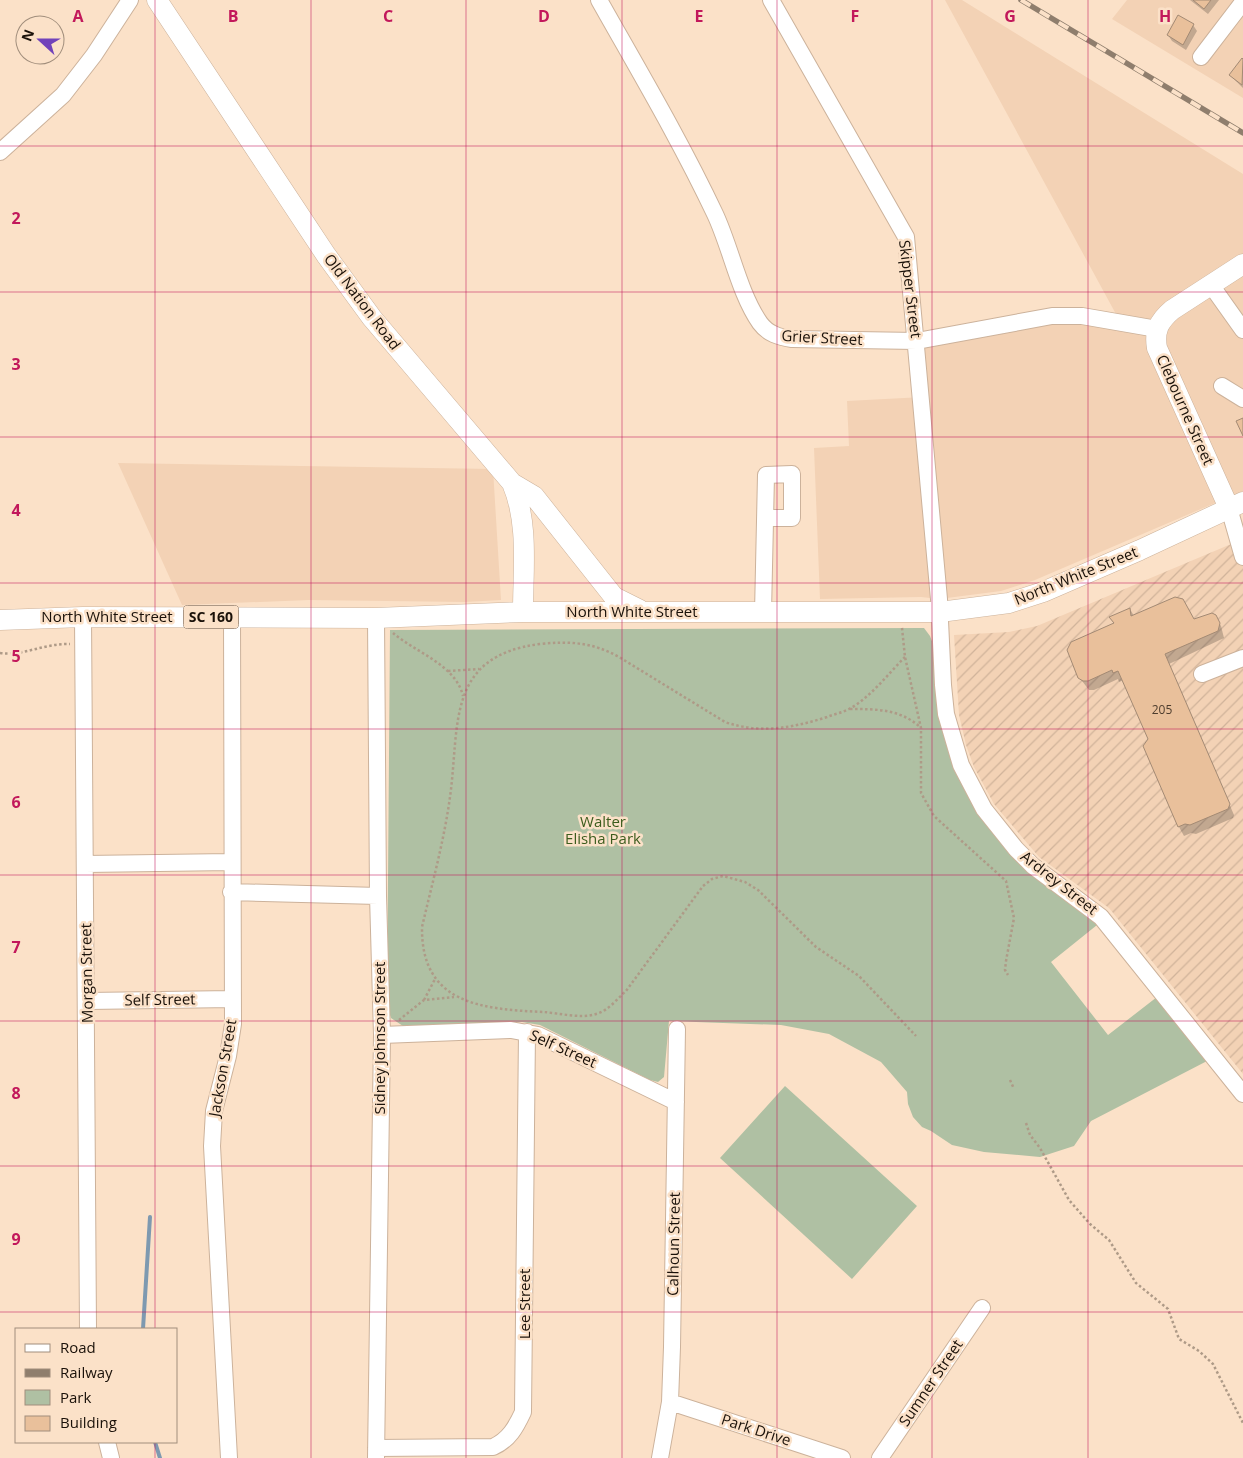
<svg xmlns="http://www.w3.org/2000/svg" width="1243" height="1458" font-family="'Open Sans',sans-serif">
  <defs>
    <pattern id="industrial-furrows" width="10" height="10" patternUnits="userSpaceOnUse" patternTransform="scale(1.25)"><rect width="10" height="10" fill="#f3d2b5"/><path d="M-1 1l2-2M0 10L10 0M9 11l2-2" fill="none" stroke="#d0b39a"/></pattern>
  </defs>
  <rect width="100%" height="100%" fill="#fbe1c8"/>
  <path fill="#f3d2b5" d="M945,0h17l281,174v317l-208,89 -34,11 -62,8 -18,-2 -101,2 -6,-151 35,-2 -2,-45 76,-4 -3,-53 160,-25 43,8z
    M1127,0h116v98l-131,-79z
    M118,463l375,6 8,131 -36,2 -156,-2 -127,5z"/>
  <path fill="url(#industrial-furrows)" d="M1243,539v535l-134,-166 -70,-51 -45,-53 -20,-37 -8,-22 -7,-30 -5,-80 55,-3 28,-6z"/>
  <path fill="#afc0a3" d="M924,628l6,8 10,26 3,49 39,98 120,112 -51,41 57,73 49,-38 52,63 -118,61 -17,25 -34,11 -56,-5 -32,-7 -21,-14 -9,-4 -9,-10 -5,-13 -1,-12 -26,-30 -52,-28 -48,-9 -112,-4 -5,56 -6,5 -8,-2 -110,-55 -18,-3 -116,6 -15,-10 -4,-12 3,-376z
    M785,1086l132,120 -65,73 -132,-121z"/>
  <path fill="#0003" d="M1190,0h29l-11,14z
    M1179,17l14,8 4,6 -11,19 -14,-9 -4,-6z
    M1242,59l1,1v28l-13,-13z
    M1130,609l4,7 60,5 21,-5 6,10 3,12 -55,26 65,151 -1,3 -37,16 -5,-1 -7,3 -5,-9 -30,-88 -25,-59 -5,2 -1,-3 -24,11h-5l-10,-13 35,-53 -3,-6z"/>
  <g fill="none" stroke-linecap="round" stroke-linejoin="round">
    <path stroke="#7e99b0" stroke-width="4" d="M143,1329l7,-112
      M155,1442l5,16"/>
  </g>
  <path fill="#e9c09b" stroke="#a38a74" d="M1193,0h18l-7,9z
    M1178,15l16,9 -11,21 -16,-10z
    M1242,58l1,1 -1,26 -13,-10z
    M1243,418v18l-7,-15z
    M1175,597l8,2 11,20 18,-6 4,2 4,8 -2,8 -53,23 65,150 -2,5 -38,16 -5,-1 -7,3 -35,-81 5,-7 -30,-68 -5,2 -1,-3 -24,11h-5l-5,-3 -11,-28 4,-8 43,-19 -5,-6 21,-9 1,8z"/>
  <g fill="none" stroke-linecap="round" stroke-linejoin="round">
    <defs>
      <path id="minor" d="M599,0c40,71 81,140 116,214 16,34 24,79 45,109 8,11 19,14 32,16l125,2 135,-25h30l75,13
        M771,0l135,237 33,362 4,86 3,29 15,51 23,44 32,40 17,17 68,51 142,177
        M1201,57l42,-55
        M0,152l63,-57 31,-40 36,-55
        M1211,285l32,45
        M1222,386l21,13
        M1229,508l14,49
        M763,613l3,-138 26,-1v44h-26
        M83,617l5,712
        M376,618l2,278 4,139 -6,423
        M1202,674l41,-16
        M85,864l146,-2
        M231,892l147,4
        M87,1001l146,-2
        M382,1035l129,-5 27,5 138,67
        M670,1402l172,56
        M107,1442l4,16
        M376,1448l117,-1c16,-7 23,-20 30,-35l4,-380
        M229,1458l-17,-312 2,-35 14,-55 5,-32 -1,-407
        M660,1458l10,-56 2,-55 5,-318
        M880,1458l102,-150"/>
      <path id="major" d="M157,0l169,255 46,63 140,165c17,40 11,86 11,129
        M512,483l22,13 80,101 26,13
        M1229,508l-72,-160c-3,-17 2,-27 15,-38l71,-46
        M0,620l83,-3 293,1 147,-6h417l69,-9 34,-11 97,-42 103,-48"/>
    </defs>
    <use href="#minor" stroke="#ccb29b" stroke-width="18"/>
    <use href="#major" stroke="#ccb29b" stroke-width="21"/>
    <path stroke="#ae9a87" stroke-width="2.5" stroke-dasharray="2.5 2.5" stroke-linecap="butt" d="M902,628l3,29 16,71v65l13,23 72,65 8,37 -8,43 -1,9 3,5
      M393,633c22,19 63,32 70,63
      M0,653c24,3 45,-10 70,-9
      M905,657c-17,17 -35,41 -56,52 -7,4 -15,5 -22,8 -34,11 -68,17 -102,5l-106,-65c-27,-15 -49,-16 -79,-13 -95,12 -80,82 -90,153 -6,44 -18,87 -28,130 -1,77 59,82 121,85 16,1 38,7 53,2 12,-3 21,-15 30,-23l77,-105 9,-7 11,-3 22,6 13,8 58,57 43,29 57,60
      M448,671l31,-2
      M850,709c26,0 50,0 70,18
      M424,1000l11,-21
      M399,1020l25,-20 30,-3
      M1010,1080l4,9
      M1026,1123l4,12 10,13 29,52 21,24 19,16 27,43 32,26 11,30 20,12 14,13 30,59"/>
    <use href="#minor" stroke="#fff" stroke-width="16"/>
    <use href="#major" stroke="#fff" stroke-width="20"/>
    <defs>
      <path id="rail" d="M1021,0l222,133"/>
    </defs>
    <use href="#rail" stroke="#8f7e6d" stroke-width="5.5"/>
    <use href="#rail" stroke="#fbe1c8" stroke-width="4" stroke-dasharray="11" stroke-linecap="butt"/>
  </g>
  <path fill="none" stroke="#c2185b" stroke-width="1" stroke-opacity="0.55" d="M155,0v1329M311,0v1458M466,0v1458M622,0v1458M777,0v1458M932,0v1458M1088,0v1458M0,146h1243M0,292h1243M0,437h1243M0,583h1243M0,729h1243M0,875h1243M0,1021h1243M0,1166h1243M0,1312h1243M155,1442v16"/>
  <g text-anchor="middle" stroke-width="5" stroke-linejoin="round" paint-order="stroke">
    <g font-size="12" fill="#4e3d2e">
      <text x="1162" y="714">205</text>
    </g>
    <rect fill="#fbe1c8" stroke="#5e4f42" stroke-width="1" x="183.5" y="605.5" width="55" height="23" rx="4"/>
    <g font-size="14" font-weight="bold" fill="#1a1109">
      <text x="211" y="622">SC 160</text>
    </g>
    <g font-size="15" fill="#1a1109" stroke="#fbe1c8">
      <text transform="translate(910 289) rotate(83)" y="5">Skipper Street</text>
      <text transform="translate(362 302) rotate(53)" y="5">Old Nation Road</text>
      <text transform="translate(822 338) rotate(3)" y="5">Grier Street</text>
      <text transform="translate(1185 410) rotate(66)" y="5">Clebourne Street</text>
      <text transform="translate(1076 576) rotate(-22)" y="5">North White Street</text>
      <text x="632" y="617">North White Street</text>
      <text x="107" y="622">North White Street</text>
      <text transform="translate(1059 883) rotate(38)" y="5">Ardrey Street</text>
      <text transform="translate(87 973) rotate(-91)" y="5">Morgan Street</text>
      <text transform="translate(160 1000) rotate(-1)" y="5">Self Street</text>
      <text transform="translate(380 1038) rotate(-90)" y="5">Sidney Johnson Street</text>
      <text transform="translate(563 1049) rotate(24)" y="5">Self Street</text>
      <text transform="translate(223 1068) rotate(-80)" y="5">Jackson Street</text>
      <text transform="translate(674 1244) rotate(-89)" y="5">Calhoun Street</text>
      <text transform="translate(525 1304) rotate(-90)" y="5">Lee Street</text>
      <text transform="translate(931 1383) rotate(-56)" y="5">Sumner Street</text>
      <text transform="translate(756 1430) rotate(18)" y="5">Park Drive</text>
    </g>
    <g font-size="15" fill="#3c5c1d" stroke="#fbe1c8">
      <text x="603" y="827">Walter<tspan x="603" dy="17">Elisha Park</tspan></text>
    </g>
  </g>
  <g font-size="16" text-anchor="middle" font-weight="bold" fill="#c2185b" stroke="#fbe1c8" stroke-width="5" stroke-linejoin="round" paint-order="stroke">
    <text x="78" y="22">A</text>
    <text x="233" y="22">B</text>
    <text x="388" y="22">C</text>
    <text x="544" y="22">D</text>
    <text x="699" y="22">E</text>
    <text x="855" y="22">F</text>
    <text x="1010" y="22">G</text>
    <text x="1165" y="22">H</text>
    <text x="16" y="224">2</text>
    <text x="16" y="370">3</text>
    <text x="16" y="516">4</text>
    <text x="16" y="662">5</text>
    <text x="16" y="808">6</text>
    <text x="16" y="953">7</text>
    <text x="16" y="1099">8</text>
    <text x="16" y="1245">9</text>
  </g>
  <rect x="15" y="1328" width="162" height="115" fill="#fbe1c8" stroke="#a18e7c"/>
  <rect x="25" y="1344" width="25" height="8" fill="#ffffff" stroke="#a18e7c"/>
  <text x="60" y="1353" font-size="15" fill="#1a1109">Road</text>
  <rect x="25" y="1369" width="25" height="8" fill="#8f7e6d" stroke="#a18e7c"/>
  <text x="60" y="1378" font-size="15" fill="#1a1109">Railway</text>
  <rect x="25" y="1390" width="25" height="15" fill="#afc0a3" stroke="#a18e7c"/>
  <text x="60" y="1403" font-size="15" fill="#1a1109">Park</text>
  <rect x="25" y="1416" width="25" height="15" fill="#e9c09b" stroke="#a18e7c"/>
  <text x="60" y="1428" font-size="15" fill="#1a1109">Building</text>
  <g transform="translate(40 40) rotate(291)"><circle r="24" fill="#fbe1c8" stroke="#a18e7c"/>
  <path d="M0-4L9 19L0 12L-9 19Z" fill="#7142ba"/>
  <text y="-8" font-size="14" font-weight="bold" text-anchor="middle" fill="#1a1109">N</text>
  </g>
</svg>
